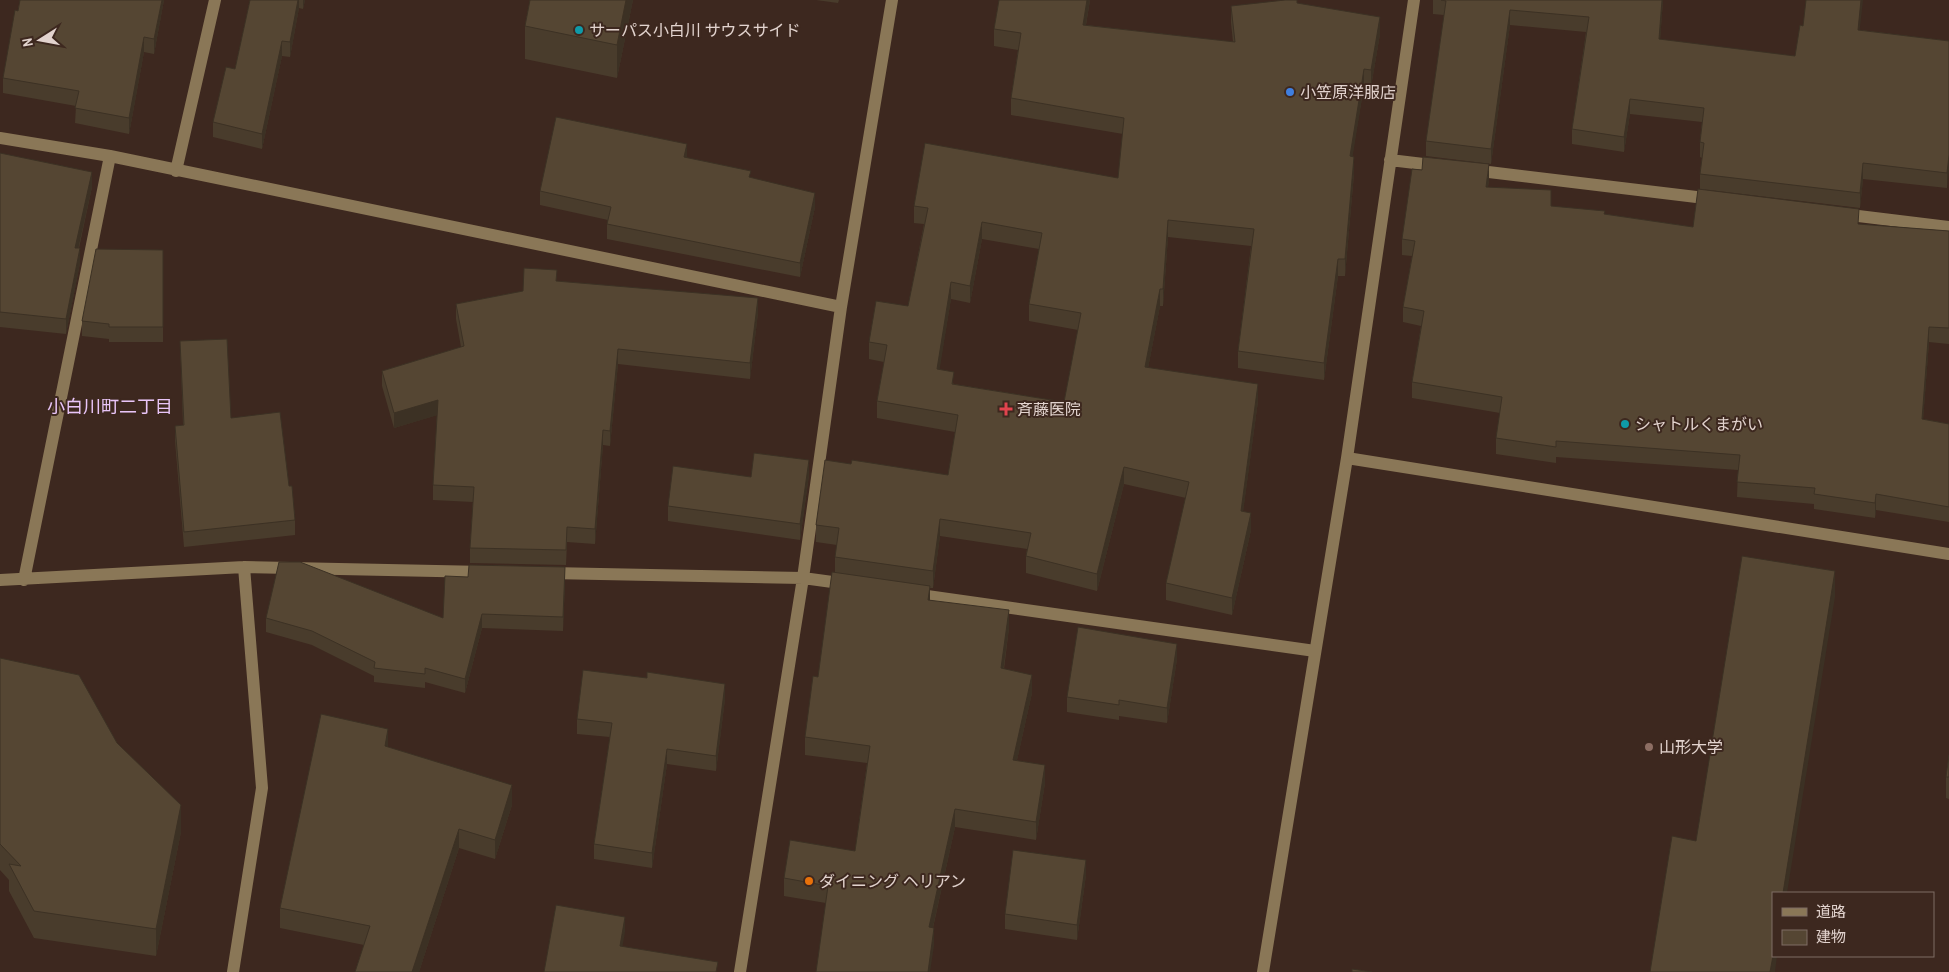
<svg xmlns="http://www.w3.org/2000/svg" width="1949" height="972" font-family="'Archivo Narrow','Noto Sans JP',sans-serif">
  <rect width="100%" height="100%" fill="#3d281f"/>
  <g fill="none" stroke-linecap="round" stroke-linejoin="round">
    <path stroke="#8a7757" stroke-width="12" d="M0,138l110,18 731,151
      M1390,160l50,6
      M1472,170l241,29
      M176,171l39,-171
      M1842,214l107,13
      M1347,458l602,96
      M550,573l253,5 44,6
      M0,580l244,-13 241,5
      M24,580l86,-424
      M913,594l402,57
      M233,972l29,-184 -18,-221
      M740,972l63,-394 38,-271 51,-307
      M1263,972l84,-514 67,-458"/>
  </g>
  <path fill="#493c2c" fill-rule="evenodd" d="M20,0h144l-10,54 -10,-2 -15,82 -54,-11 1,-17 -73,-13v-15z
    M250,0h55l-2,9 -4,-1 -9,49 -8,-1 -20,93 -49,-12v-15l22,-53z
    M530,0h103l-16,78 -92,-19v-33z
    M816,0h23l-1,3z
    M999,0h91l-4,25 147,17 -2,-19v-17l66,-3 83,31 -9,53 -7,-1 -12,71 2,17 -9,102h-7l-14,104 -86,-12v-17l13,-105 -83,-9 -5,69h-3l-12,62 110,33 -15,110 8,19 -19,85 -66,-15v-17l20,-85 -62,-14 -27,107 -71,-18v-17l1,-7 -87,-13 -7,52h-3v12l79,28 -5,41 28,24 -15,67 28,23 -9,57 -81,-13 -22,101 1,18 -108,-43 -42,-7v-18l71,-27 12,-88 -62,-8v-18l13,-60 17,-104v-16l2,-12 -21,-3v-17l35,-61 97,11 7,-43 -78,-14v-17l7,-39 -15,-3v-17l39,-36 16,-82 -10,-1v-17l204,-28 5,-44 -112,-19v-17l7,-48 -24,-4v-17zM982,239l57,10 -10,55v17l49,9 -14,72 -110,-18 -15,-14 12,-71 19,4z
    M1433,0h230l-3,40 135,16 65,-26 89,11 -2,147 -84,-9 -3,29 -160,-19v-15l2,-16 -2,-1v-15l2,-20 -72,-8 -6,38 -52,-8v-15l14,-97 -76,-7 -19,139 -65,-8v-15l18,-126 -11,-1z
    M0,153l92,34 -13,61 1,15 -14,71 -66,-7z
    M687,158l64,19 64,30 -15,70 -193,-38v-15l1,-4 -68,-15v-14z
    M1422,170l67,10 -1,7 63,19 54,8 88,13 166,-3 90,7v113l-20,-2 -6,77 26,5v98l-73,-12 -1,8 -61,-9v-5l-77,-7 1,-27 -182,-13v6l-60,-9v-16l4,-25 -88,-15v-16l9,-56 -18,-4v-15l9,-51 -10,-1v-16z
    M163,250v92h-54v-3l-27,-3v-15z
    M557,281l201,32 -8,66 -132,-15 -8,82 -7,-1 -8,99 -28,-2 -1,23 -96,-2v-15l3,-46 -40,-2v-15l4,-70 -43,13 -12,-42v-15l79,-24 -5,-28v-15l67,-13z
    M180,341l51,77 58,68 6,34v15l-111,12 -9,-106v-15l8,-1z
    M809,475l-9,65 -132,-19v-15l83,-29z
    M565,581l-2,50 -81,-3 -17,65 -40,-11v6l-51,-6v-6l-62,-31 -46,-13v-14h177z
    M0,658l117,85 64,89 -25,124 -122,-18 -25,-47v-11l-9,-10z
    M1177,659l-10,64 -48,-7v4l-52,-8v-15z
    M725,699l-9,72 -49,-7 -15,104 -58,-9v-15l16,-107 -33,-3v-15z
    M388,747l124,58 -17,54 -36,-11 -40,124h-64l9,-27 -84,-17v-20z
    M1949,755v44l-3,-1v-21z
    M1086,875l-9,65 -72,-11v-15z"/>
  <path fill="#3c3124" d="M162,0h2l-10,54v-15z
    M298,0h1v8l-9,49v-15z
    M303,0h2l-2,9z
    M626,0h7l-16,78v-33z
    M1087,0h3l-7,42v-17z
    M1662,0h1l-4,55v-16z
    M1861,0h2l-5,45v-15z
    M1510,10v15l-19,139v-15z
    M1380,17v17l-9,53v-17z
    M144,37v15l-15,82v-16z
    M282,41v15l-20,93v-15z
    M1364,69v17l-14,87v-17z
    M1630,99v15l-6,38v-15z
    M687,144v15l-3,-2z
    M1949,155v15l-2,18v-15z
    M1354,157v17l-9,102v-17z
    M1863,163v16l-3,29v-15z
    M1489,164v16l-3,23v-16z
    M92,172v15l-17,76v-15z
    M815,193v14l-15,70v-14z
    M1168,220v17l-5,69v-17z
    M982,222v17l-12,64v-17z
    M80,248v15l-14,71v-15z
    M1338,259v17l-14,104v-17z
    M951,282v17l-14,87v-17z
    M1160,289v17l-15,78v-17z
    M758,298v15l-8,66v-16z
    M1929,327v15l-7,93v-16z
    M618,349v15l-8,82v-15z
    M1258,384v17l-17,127v-17z
    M438,400v15l-44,13v-15z
    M603,430v15l-8,99v-15z
    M809,460v15l-9,65v-16z
    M1124,467v17l-27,107v-17z
    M1876,494v16l-1,8v-15z
    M1251,513v17l-19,85v-17z
    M940,519v17l-7,52v-17z
    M565,567v14l-2,50v-14z
    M1835,571v26l-48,296h-4z
    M930,586v18l-2,-4z
    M1009,610v18l-8,58v-18z
    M482,614v14l-17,65v-14z
    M1177,644v15l-10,64v-15z
    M1032,675v18l-19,85v-18z
    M725,684v15l-9,72v-15z
    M388,729v19l-3,-2z
    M667,749v15l-15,104v-15z
    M1045,765v18l-9,57v-18z
    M512,785v20l-17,54v-19z
    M181,805v27l-25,124v-27z
    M955,809v18l-26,118v-18z
    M459,829v19l-40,124h-7z
    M1086,860v15l-9,65v-15z
    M625,917v15l-5,29v-15z
    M934,928v18l-4,26h-2z
    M1773,956h4l-2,16h-5z"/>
  <path fill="#554633" stroke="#3c3124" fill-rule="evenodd" d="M20,0h142l-8,39 -10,-2 -15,81 -54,-10 4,-17 -76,-13 12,-68 3,1z
    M250,0h48l-8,42 -8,-1 -20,93 -49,-12 13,-55 9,2z
    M530,0h96l-9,45 -92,-19z
    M999,0h88l-4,25 152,17 -4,-36 54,-6h12v3l83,14 -9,53 -7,-1 -14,87 4,1 -9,102h-7l-14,104 -86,-12 16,-122 -86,-9 -5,69h-3l-15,78 113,17 -17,127 10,2 -19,85 -66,-15 23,-101 -65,-15 -27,107 -71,-18 5,-23 -91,-14 -7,52 -98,-14 4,-29 -23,-3 9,-65 26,4 1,-4 96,15 10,-60 -81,-14 10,-56 -18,-3 7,-41 32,5 20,-98 -14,-2 11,-63 193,35 6,-60 -113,-20 10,-65 -27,-4zM982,222l60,11 -13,71 52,9 -17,89 -112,-18 2,-12 -17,-3 14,-87 19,4z
    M1441,0h221l-3,39 136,17 5,-31 3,1 3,-26h55l-3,30 91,11v114l-2,18 -84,-10 -3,30 -160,-19 4,-31 -4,-1 4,-34 -74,-9 -6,38 -52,-8 17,-112 -79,-7 -19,139 -65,-8 20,-140z
    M556,117l131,27 -3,13 67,14 -2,6 66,16 -15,70 -193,-39 4,-17 -71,-16z
    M0,153l92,19 -17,76h5l-14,71 -66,-7z
    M1423,157l66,7 -3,23 65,3v16l54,5 -1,3 89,13 5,-38 161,20 -1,15 91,7v97l-20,-1 -7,92 27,5v83l-73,-13 -1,9 -61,-9 1,-6 -78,-6 3,-27 -184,-14v6l-60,-9 6,-41 -90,-15 12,-71 -21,-4 12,-66 -13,-2 10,-70 10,1z
    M96,249l67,1v77h-54v-3l-27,-3z
    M524,268l33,2 -1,11 202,17 -8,65 -132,-14 -8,82 -7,-1 -8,99 -28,-2 -1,23 -96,-2 4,-61 -41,-2 5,-85 -44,13 -12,-42 82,-25 -8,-42 67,-13z
    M227,339l4,79 49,-6 9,74h3l3,34 -111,12 -9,-106 9,-1 -4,-84z
    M754,453l55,7 -9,64 -132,-18 5,-40 78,11z
    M1742,556l93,15 -52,322h-10v63l-3,16h-120l22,-136 24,5z
    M279,562h21l143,56 2,-42 23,1 1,-12 96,2 -2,50 -81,-3 -17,65 -40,-11v6l-51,-6 1,-6 -63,-31 -46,-13z
    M832,572l98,14 -2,14 81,10 -8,58 31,7 -19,85 32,5 -9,57 -81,-13 -26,118 5,1 -6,44h-112l12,-86 -44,-8 6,-38 65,11 15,-105 -65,-9 8,-61 5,1z
    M1078,627l99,17 -10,64 -48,-8v5l-52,-8z
    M0,658l79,17 38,68 64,62 -25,124 -122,-18 -25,-47 12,2 -21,-22z
    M583,670l64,8v-6l78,12 -9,72 -49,-7 -15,104 -58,-9 18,-121 -35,-4z
    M321,714l67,15 -3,17 127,39 -17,55 -36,-11 -47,143h-57l15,-46 -90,-18z
    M1949,755v22h-3z
    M1013,850l73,10 -9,65 -72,-11z
    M556,905l69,12 -5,29 98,16 -2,10h-172z
    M1352,969l20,3h-20z"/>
  <g fill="#0f9aa8" stroke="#3d281f" stroke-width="2">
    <circle cx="579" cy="30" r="5"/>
    <circle cx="1625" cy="424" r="5"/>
  </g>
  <circle fill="#3f7fe0" stroke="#3d281f" stroke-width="2" cx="1290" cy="92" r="5"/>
  <path fill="#e0444e" stroke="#3d281f" stroke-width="2" d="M1003.5 401.5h5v5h5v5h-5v5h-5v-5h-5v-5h5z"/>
  <circle fill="#8d6e63" stroke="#3d281f" stroke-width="2" cx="1649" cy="747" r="5"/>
  <circle fill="#e8710a" stroke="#3d281f" stroke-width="2" cx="809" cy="881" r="5"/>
  <g text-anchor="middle" stroke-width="4" stroke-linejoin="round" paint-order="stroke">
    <g font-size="16" fill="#e2d3ce" stroke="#3d281f" text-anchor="start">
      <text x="589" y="36">サーパス小白川 サウスサイド</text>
      <text x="1300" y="98">小笠原洋服店</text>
      <text x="1017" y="415">斉藤医院</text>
      <text x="1635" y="430">シャトルくまがい</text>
      <text x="1659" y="753">山形大学</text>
      <text x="819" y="887">ダイニング ヘリアン</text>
    </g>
    <g font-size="18" fill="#e8c4f7" stroke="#3d281f">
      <text x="110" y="413">小白川町二丁目</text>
    </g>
  </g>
  <rect x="1772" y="892" width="162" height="65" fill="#3d281f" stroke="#7f6c65"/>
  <rect x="1782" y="908" width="25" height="8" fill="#8a7757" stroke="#7f6c65"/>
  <text x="1816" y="917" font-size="15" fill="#e2d3ce">道路</text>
  <rect x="1782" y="930" width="25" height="15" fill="#554633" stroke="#7f6c65"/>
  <text x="1816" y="942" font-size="15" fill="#e2d3ce">建物</text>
  <g transform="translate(40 40) rotate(259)" stroke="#3d281f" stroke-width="4" paint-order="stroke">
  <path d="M0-4L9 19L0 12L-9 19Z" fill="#e2d3ce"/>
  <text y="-8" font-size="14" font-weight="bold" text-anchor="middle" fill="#e2d3ce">N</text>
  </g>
</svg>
